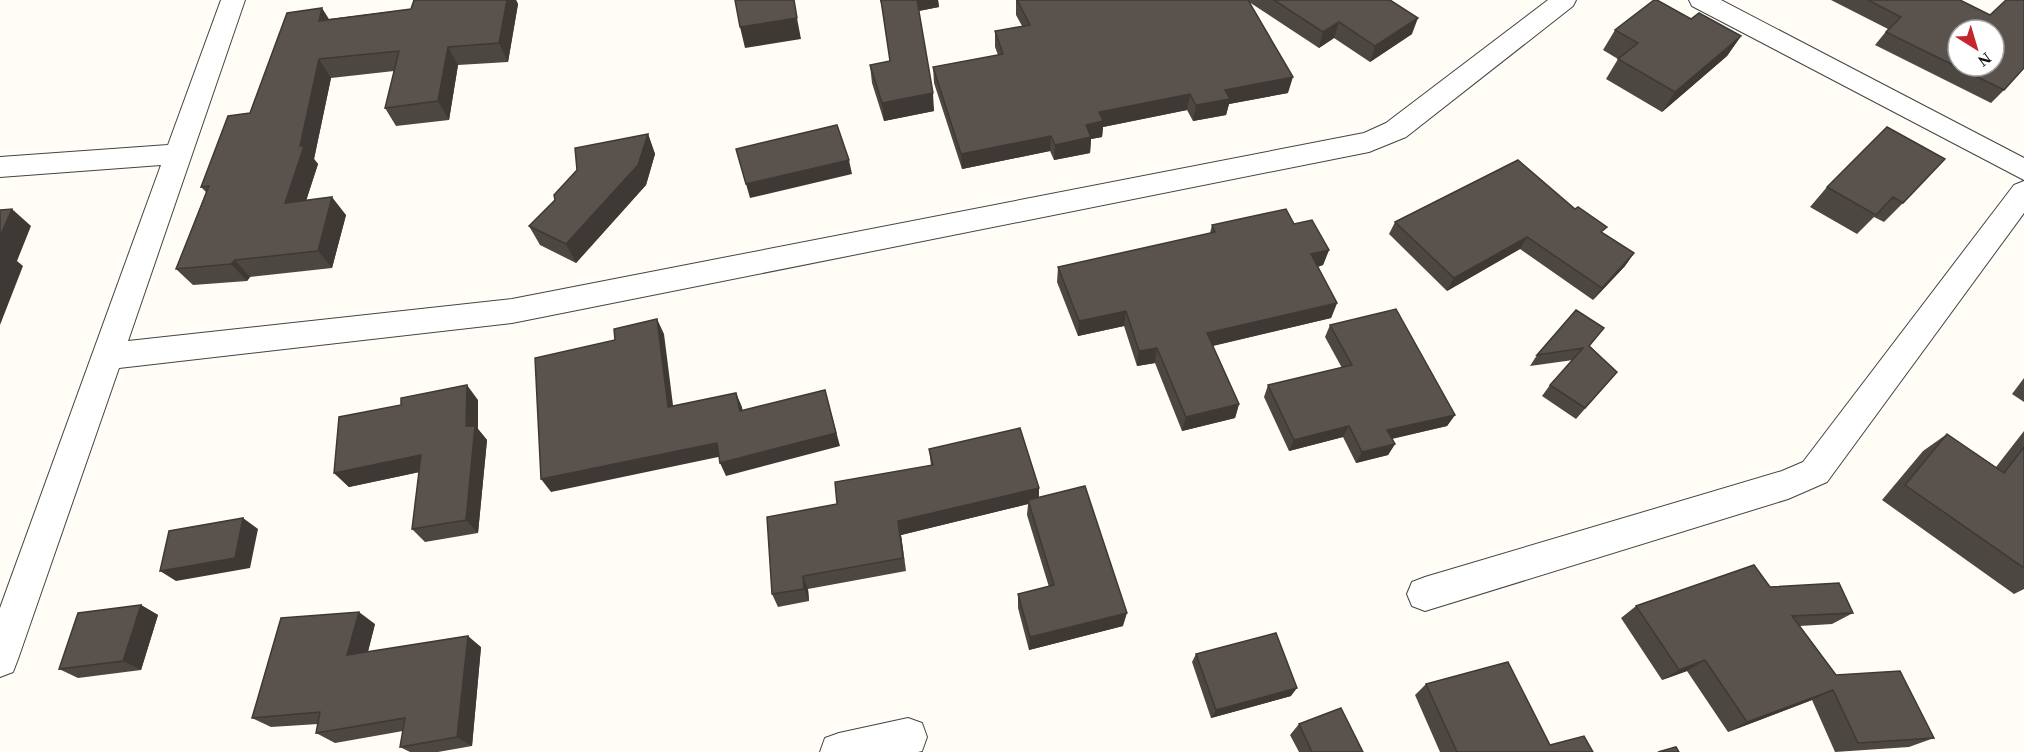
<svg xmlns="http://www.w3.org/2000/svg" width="2024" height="752" font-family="Georgia,serif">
  <rect width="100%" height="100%" fill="#fffdf5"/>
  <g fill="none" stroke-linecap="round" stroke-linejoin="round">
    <defs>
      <path id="minor" d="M221,0h24l-117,341 384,-42 852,-166 22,-10 162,-123h28l-3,6 -167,131 -37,15 -857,171 -393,45 -101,291 -5,13 -13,5v-69l161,-443 -161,12v-20l168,-12z
        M1689,0h32l303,158v22l-332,-174z
        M2024,181v32l-197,269 -39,17 -363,112 -13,-5 -5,-12 5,-12 13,-5 357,-106 21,-9 211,-277z
        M908,718l14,5 5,14 -5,14 -4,1h-98l5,-14 14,-5z"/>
    </defs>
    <use href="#minor" stroke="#444" stroke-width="2"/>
    <use href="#minor" fill="#fff" fill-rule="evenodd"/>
  </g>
  <path fill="#4d4742" d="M414,0h102l2,4 -10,58 -50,3 -9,55 -53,6 -11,-18 9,-37 -63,7 -17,81 4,5 -12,36 40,15 -14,53 -82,9 -3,4 -54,4 -17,-16 30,-77 -5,-5 49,-74 79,-94 82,-10z
    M880,0h58l1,7 -20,4 15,100 -50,10 -12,-38 -2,-18 20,-4 -8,-53z
    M1016,0h374l22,34 -42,28 -36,-24 -15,10 -70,-46 39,91 -59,11 -3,11 -33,6 -6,-11 -84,17 -1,10 -11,2 -1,14 -36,7 -4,-9 -88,18 -28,-86 -1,-16 65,-12 -3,-8v-16l27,-5 -6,-11z
    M1831,0h129l44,90 -13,13 -116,-58 13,-16z
    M1691,19l50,17 -14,20 -65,56 -56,-33 12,-20 -15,-9 12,-20z
    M1887,127l16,76 -19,19 -10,-5 -17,17 -47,-27 17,-20z
    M648,134l7,20 -9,31 -70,78 -36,-18 -11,-19z
    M1395,222l208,11 31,20 -9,13 -32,34 -73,-51 -73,42 -58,-57z
    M1294,224l35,26 -6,15 -5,2 19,36 -6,15 -118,28 26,58 -4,14 -53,13 -27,-68 -18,3 -13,-40 -46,10 -21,-54 1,-15 152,-34 2,-8z
    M1330,325l125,90 -8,11 -55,13 3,5 -7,11 -32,8 -13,-26 -54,14 -25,-54 4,-12 74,-17 -17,-31z
    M1590,346l27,26 -41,47 -34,-23 8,-11 23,-25 -43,6 7,-11z
    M2024,378v24l-12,-8z
    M478,400v29l9,11 -9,93 -53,9 -13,-13 7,-57 -70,15 -15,-14z
    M2024,431v158l-10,5 -132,-94 41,-49 24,-17 49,33z
    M929,449l110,39v9l84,129 -94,24 -11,-42v-14l31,-7 -22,-72 1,-11 -127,31 5,36 -98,18 1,12 -31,6 -6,-13 65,-90 94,-38z
    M1770,587l83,26 -21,11 -32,2 36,49 98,63 -25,9 -74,5 -23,-52 -84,32 -41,-61 -25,9 -41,-62 15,-12z
    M141,605l17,10 -17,55 -63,8 -19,-9z
    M375,624l-7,28 113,-5 -9,99 -34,6h-28l-10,-5 3,-16 -68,12 -19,-10 2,-9 -47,3 -19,-9z
    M1196,654l95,42 -80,22 -19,-56z
    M1426,684l124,61 43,7h-153l-25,-57z
    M1299,724l64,28h-64l-9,-17z"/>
  <path fill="#3f3936" d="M507,0h9l2,4 -10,58 -9,-19z
    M917,0h21l1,7 -21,4z
    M322,8l12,19 -15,-6z
    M797,18l4,21 -56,9 -5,-21z
    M1418,18l-6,16 -42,28 5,-16z
    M1339,22l-5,16 -15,10 4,-16z
    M1741,36l-14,20 -65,56 13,-20z
    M448,47l10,18 -9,55 -11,-19z
    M319,59l12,19 -17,81 4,5 -18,56 -15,-17 15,-57z
    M1293,77l-5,16 -59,11 -3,11 -33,6 3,-16 29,-15z
    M933,93l1,18 -50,10 -2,-18z
    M1190,94l-3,16 -84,17 -1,10 -11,2 -1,14 -36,7 1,-15 31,-20 13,-13z
    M648,134l7,20 -9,31 -70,78 -10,-19z
    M1051,136l-1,15 -88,18 -1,-15z
    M849,160l3,14 -102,24 -4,-14z
    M332,197l14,18 -14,53 -14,-17z
    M12,209l19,17 -14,35 6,5 -23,59v-89z
    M1527,237l-7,12 -73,42 7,-13z
    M1329,250l-6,15 -18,5 6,-16z
    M1634,253l-9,13 -32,34 9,-12z
    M235,260l15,17 -3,4 -16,-17z
    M1337,303l-6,15 -128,30 4,-15z
    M1126,311l-2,15 -46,10 1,-15z
    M657,319l7,15 11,87 -7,-14z
    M1157,348l-2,15 -18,3 2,-15z
    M467,385l11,15v29l9,11 -9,93 -12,-13z
    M825,390l15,56 -114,30 -6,-13z
    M736,393l6,14 3,18 -5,-14z
    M1239,404l-4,14 -53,13 4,-14z
    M1455,415l-8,11 -66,15 6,-11z
    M1349,426l-6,11 -54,14 5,-11z
    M717,443l6,13 -172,36 -10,-13z
    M1395,444l-7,11 -32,8 6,-11z
    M421,455l13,14 -85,18 -15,-14z
    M1039,488v14l-11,-2v4l-127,31 5,36 -8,-50z
    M243,518l15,11 -8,39 -74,13 -16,-10z
    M803,576l5,13 1,12 -5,-12z
    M141,605l17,10 -17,55 -18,-9z
    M359,612l16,12 -11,42 -17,-11z
    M1127,613l-4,13 -94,24 1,-13z
    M468,636l13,11 -9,99 -15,-9z
    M1705,660l-18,11 -25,9 17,-10z
    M1297,688l-6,8 -80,22 5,-8z
    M1833,690l-21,10 -84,32 19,-10z"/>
  <path fill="#5a524d" stroke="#3f3936" stroke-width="1.5" fill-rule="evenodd" d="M414,0h93l-8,43 -51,4 -10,54 -53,7 14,-57 -80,8 -19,87h4l-19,57 47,-6 -14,54 -83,9 -4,4 -55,5 33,-83 -8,1 27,-71 22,-3 37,-100 35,-5 -3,13 92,-12z
    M735,0h59l3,18 -57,9z
    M881,0h36l16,93 -51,10 -12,-38 20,-4z
    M1017,0h231l45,77 -68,13 5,9 -34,6 -6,-11 -91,18 4,9 -17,4 5,12 -36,8 -4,-9 -90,18 -28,-87 70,-13 -8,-23 35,-6z
    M1274,0h116l28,18 -43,28 -36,-24 -16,10z
    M1654,0h3l34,19 8,-6 42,23 -66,56 -57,-33 20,-16 -23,-13z
    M1868,0h92l30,15 16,-15h18v68l-20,22 -118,-58 15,-15zM1958,30h36v36h-36z
    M837,125l12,35 -103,24 -10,-35z
    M1887,127l58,32 -42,44 -10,-6 -17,18 -49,-28z
    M648,134l-10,31 -72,79 -37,-18 26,-26 -1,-5 23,-25 -2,-22z
    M1518,160l57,49 3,-2 29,20 -6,5 33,21 -32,35 -75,-51 -73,41 -59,-56z
    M12,209l-12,27v-26z
    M1286,209l8,15 18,-4 17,30 -18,4 26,49 -130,30 32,71 -53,13 -29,-69 -18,3 -13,-40 -47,10 -21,-54 157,-35 -3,-7z
    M1396,309l59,106 -68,15 8,14 -33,8 -13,-26 -55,14 -26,-55 84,-20 -22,-40z
    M1576,310l28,18 -15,18 28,26 -32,36 -35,-23 33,-37 -46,7z
    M657,319l11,88 68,-14 4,18 85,-21 11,43 -116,30 -3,-20 -176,36 -6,-121 80,-18 -1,-11z
    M467,385l-1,41h9l-9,94 -54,9 9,-74 -87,18 5,-56 62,-12v-7z
    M1020,428l19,60 -141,33 5,37 -100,18 1,13 -32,5 -5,-77 70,-13 -2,-22 98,-17 -4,-16z
    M1947,434l57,39 20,-26v121l-119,-83z
    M1085,486l42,127 -97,24 -12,-43 36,-9 -26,-85z
    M243,518l-8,40 -75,13 9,-40z
    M1754,565l16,22 69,-4 14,30 -61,3 44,59 64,-4 34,67 -76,5 -25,-53 -86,32 -42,-62 -26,10 -43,-64z
    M141,605l-18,56 -64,8 19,-56z
    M359,612l-12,43 121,-19 -11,101 -57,10 5,-29 -89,15 4,-21 -68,6 29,-100z
    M1276,633l21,55 -81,22 -20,-56z
    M1508,662l42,83 34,-9 9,16h-136l-31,-68z
    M1341,708l22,44h-51l-13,-28z
    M1676,747l3,5h-21z"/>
  <g transform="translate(1976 48) rotate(143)"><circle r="28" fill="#ffffff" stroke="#a0a0a0" stroke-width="1.5"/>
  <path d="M0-4.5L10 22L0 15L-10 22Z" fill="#c4262e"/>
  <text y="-9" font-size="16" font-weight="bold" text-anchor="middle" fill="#111111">N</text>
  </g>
</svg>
